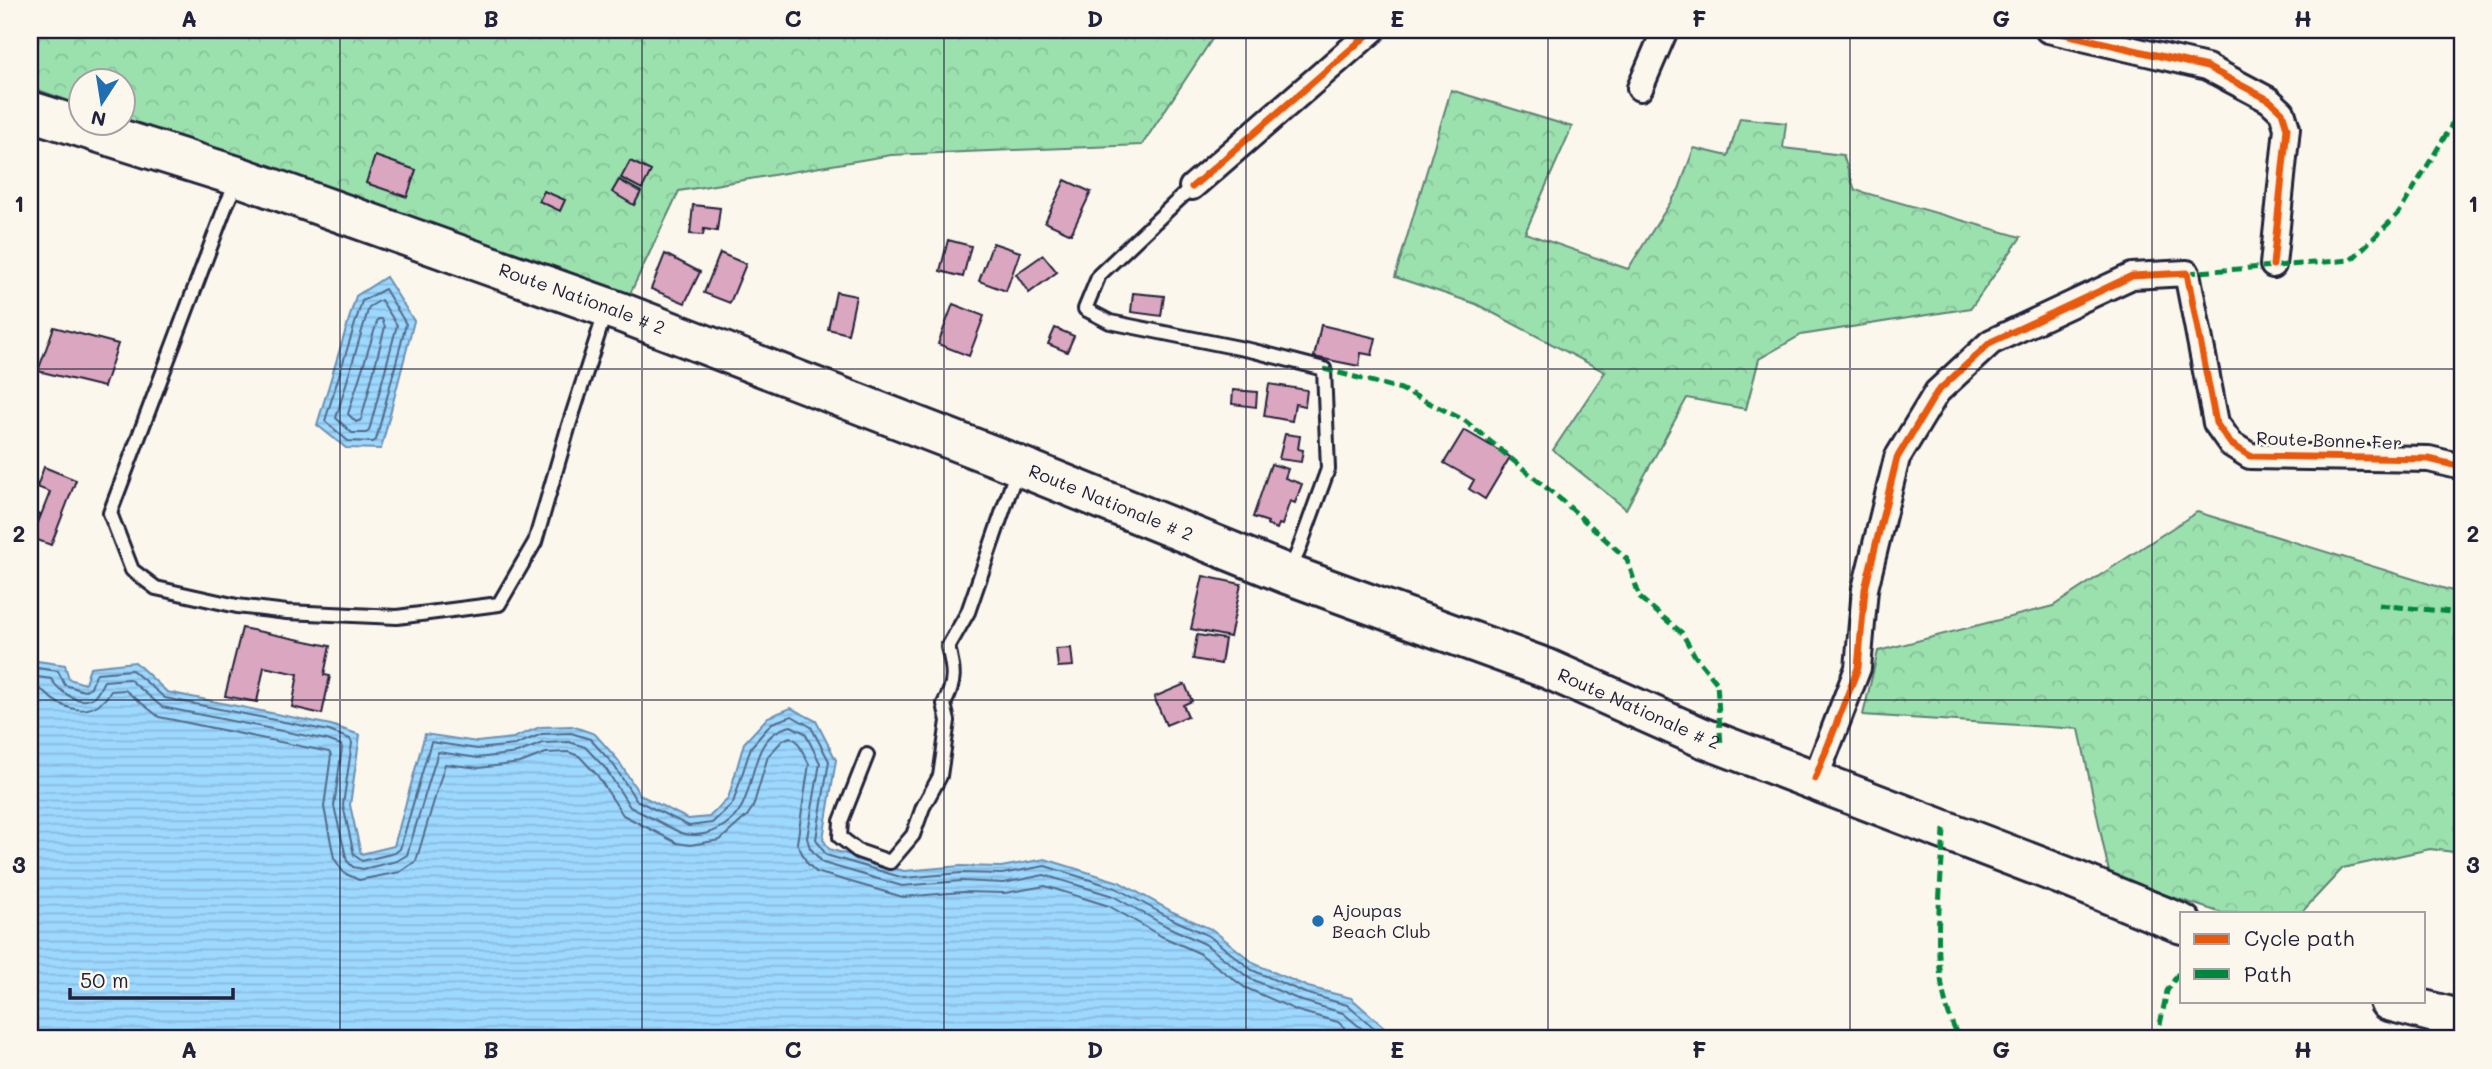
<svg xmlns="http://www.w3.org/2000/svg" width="2492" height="1069" font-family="Mali,sans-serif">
  <defs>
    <pattern id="forest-crowns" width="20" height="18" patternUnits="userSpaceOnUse" patternTransform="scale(1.75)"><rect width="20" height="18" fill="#9be1ae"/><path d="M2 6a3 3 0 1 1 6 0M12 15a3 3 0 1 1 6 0" fill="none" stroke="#85c197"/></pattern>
    <pattern id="water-rules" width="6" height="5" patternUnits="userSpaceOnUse" patternTransform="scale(1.75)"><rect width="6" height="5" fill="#9dd8fe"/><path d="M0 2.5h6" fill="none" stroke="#87b9db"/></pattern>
  </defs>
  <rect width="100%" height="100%" fill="#fbf7ec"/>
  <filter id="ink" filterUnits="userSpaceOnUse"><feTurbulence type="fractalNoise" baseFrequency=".0143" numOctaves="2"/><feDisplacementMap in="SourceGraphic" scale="14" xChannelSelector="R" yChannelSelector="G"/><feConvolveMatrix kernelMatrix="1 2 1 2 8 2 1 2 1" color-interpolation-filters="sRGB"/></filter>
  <g filter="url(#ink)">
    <path fill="url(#forest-crowns)" stroke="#5e8274" stroke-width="2" d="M30,30h1188l-76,115 -251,10 -212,36 -50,105 -506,-177 -1,-39h-42v25l-50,-18z
      M1451,90l121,37 -47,106 103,36 51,-80 15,-41 34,8 12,-38 46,5 -3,25 60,7 12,35 166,47 -50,71 -170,27 -42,24 -13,50 -59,-11 -61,111 -73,-59 52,-78 -129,-68 -81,-27z
      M2197,512l265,82v259l-32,-4 -87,19 -42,45h-79l-112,-36 -31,-148 -216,-14 15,-64 175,-45z"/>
    <path fill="url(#water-rules)" stroke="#6c8fb0" stroke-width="2" d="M386,277l28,44 -33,128 -35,-1 -29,-23 39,-129z
      M30,660l35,5 4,14 16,5 5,-17 45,-5 32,30 164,33 29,10 -10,70 11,49 33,-8 31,-112 52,8 36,-4 27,-11 32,-1 23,8 23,26 22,35 48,24 21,-2 19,-18 16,-56 24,-26 23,-9 25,13 20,39 -13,79 6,10 75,22 57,-5 40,1 44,-8 74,23 54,30 40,18 42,34 53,23 43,11 34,30 7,11h-1362z"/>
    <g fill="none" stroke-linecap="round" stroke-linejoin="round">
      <path stroke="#536b89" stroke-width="2" d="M385,289l21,35 -30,116 -3,2 -25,-1 -23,-20 37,-120z
        M381,300l16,25 -28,106 -3,2h-14l-16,-15 33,-111z
        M378,319h4l3,8 -24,93 -5,2 -8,-8z
        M30,667l28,4 7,14 19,6 7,-4 6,-14 35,-3 33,28 164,33 21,8 2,4 -9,62 11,50 8,6 33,-8 5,-4 31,-107 46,7 38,-4 27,-11 29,-1 19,6 23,25 23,36 53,26 23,-3 21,-20 18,-56 21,-24 20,-7 19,11 18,34 -13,78 10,16 78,23 57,-5 41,1 43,-8 71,22 54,30 39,18 43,34 53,23 42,12 32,27 5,7
        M30,676l21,3c8,12 29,29 44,17 4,-4 6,-10 9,-15l25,-2 33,28 165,33 14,5 1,3 -8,58 13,55 6,6 10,2 34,-8 10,-6 31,-103 40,6 39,-5 26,-10 26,-1 16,5 21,22 24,38 51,26c23,7 50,-6 61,-27 15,-29 9,-71 49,-80l14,7 15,30 -13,75 3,10 13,15 79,23 59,-5 43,2 40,-8 69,21 53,30 39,18 44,34 53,23 41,12 31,26
        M30,687c20,3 13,8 28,16 21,11 40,9 53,-12l14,-1 34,27 170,35 2,3 -7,52 10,51 10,15 15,7 41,-8 16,-11 29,-97 34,4 41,-5 26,-10 22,-1 11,4 18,19 26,40 54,28 13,2 30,-5 27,-24 6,-9 15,-51 15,-16 7,-3 7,4 12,23 -12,79 10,20 9,9 87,25 59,-5 43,1 40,-7 64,20 52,30 38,17 45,34 54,24 40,11 20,17"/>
    </g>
    <path fill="#dba6bf" stroke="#22223b" stroke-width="2" d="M375,156l41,14 -9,27 -41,-14z
      M630,161l21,10 -9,18 -21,-11z
      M619,180l22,12 -7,13 -22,-13z
      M1065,180l26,12 -20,42 -26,-12z
      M544,191l21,9 -5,11 -21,-10z
      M693,205l27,3 -3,23 -13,-2 -1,6 -13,-1z
      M948,240l23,6 -8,31 -23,-6z
      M993,243l27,9 -14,39 -27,-10z
      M720,253l26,11 -16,39 -26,-10z
      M665,254l35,18 -15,31 -34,-14z
      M1043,255l14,17 -28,21 -13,-19z
      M836,292l20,4 -8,38 -20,-5z
      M1133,293l31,3 -3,20 -30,-4z
      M953,304l31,12 -15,40 -31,-12z
      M1321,325l55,13 -4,17 -11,-2 -2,13 -45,-9z
      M54,327l64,17 -14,43 -66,-16z
      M1055,328l19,8 -7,16 -19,-8z
      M1269,384l38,6 -2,16 -10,-2 -3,17 -28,-5z
      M1233,390l24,2 -1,15 -24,-3z
      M1464,430l46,27 -25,42 -16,-10 5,-9 -30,-17z
      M1285,434l15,2 -2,13 5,1 -2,12 -22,-3z
      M1271,464l17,5 -3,9 17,6 -7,19 -5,-2 -8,24 -3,-1 -2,5 -10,-4 1,-3 -15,-5z
      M44,467l32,13 -25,65 -19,-7 18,-46 -13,-5z
      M30,482l6,2 -6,18z
      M30,510l10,4 -10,25z
      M1203,576l38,8 -11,53 -39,-8z
      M242,628l88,18 -6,29 6,1 -8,38 -30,-7 6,-33 -34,-7 -7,35 -32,-6z
      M1197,635l28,4 -4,25 -28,-5z
      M1071,648l2,18 -15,1 -2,-18z
      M1185,684l7,17 -9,4 5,11 -22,9 -12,-28z"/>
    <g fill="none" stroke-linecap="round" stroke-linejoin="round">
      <defs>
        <path id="service" d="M238,180l-12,25 -116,308 22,57 24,18 81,18 50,6 110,5 102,-13 36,-62 34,-117 37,-115
          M1192,187l-93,88 -14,34 25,13 144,29 70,18 4,100 -30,83 -9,19
          M867,755l-26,66 -1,16 18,14 32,11 23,-27 10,-28 17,-31 8,-55 -4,-17c12,-22 10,-34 4,-57l20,-35 49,-142"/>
        <path id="minor" d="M2048,30l159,37 62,33 13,12 5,16 -14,137
          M1640,88l25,-58
          M1192,187l181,-157
          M1815,779l43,-111 7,-79 32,-131 40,-66 54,-50 141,-66 55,-3 29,150 15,21 19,12 179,3 33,8"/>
        <g id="primary">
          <path id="s1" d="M30,111l210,66 380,135 377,145 290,117 261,95 153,68 366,140 115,47"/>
          <path d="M2389,1001l73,19"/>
        </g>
      </defs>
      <use href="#service" stroke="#22223b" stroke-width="18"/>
      <use href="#minor" stroke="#22223b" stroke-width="30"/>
      <use href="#primary" stroke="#22223b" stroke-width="44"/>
      <use href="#service" stroke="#fbf7ec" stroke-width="12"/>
      <use href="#minor" stroke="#fbf7ec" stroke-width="24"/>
      <use href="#primary" stroke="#fbf7ec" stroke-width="38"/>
      <path stroke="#00873e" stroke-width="5" stroke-dasharray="10 5" stroke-linecap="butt" d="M2187,273l164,-13 48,-47 51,-85 12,-28
        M1324,369l77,20 63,31 101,83 62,56 13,39 42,35 13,23 22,27 4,62
        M2379,605l83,8
        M1944,829c-3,62 -17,156 16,210
        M2157,1039l10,-48 15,-23"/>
      <defs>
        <path id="cycleway" d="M2048,30l159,37 62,33 13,12 5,16 -14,137
          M1192,187l181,-157
          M1815,779l43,-111 7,-79 32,-131 40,-66 54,-50 141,-66 55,-3 29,150 15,21 19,12 179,3 33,8"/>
      </defs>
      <use href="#cycleway" stroke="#fbf7ec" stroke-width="11"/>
      <use href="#cycleway" stroke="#e8590c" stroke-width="7"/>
    </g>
  </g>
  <path fill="none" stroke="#22223b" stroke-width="2" stroke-opacity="0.55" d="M340,30v1009M642,30v1009M944,30v1009M1246,30v1009M1548,30v1009M1850,30v1009M2152,30v1009M30,369h2432M30,700h2432"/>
  <circle fill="#1f6fb2" stroke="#fbf7ec" stroke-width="2.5" cx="1318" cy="921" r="7"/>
  <g text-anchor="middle" stroke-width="5" stroke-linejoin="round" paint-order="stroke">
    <g font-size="18" fill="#22223b" stroke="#fbf7ec">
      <text dy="6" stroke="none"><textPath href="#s1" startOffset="583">Route Nationale # 2</textPath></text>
      <text transform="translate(2329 441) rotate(2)" y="6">Route Bonne Fer</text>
      <text dy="6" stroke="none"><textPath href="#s1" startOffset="1150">Route Nationale # 2</textPath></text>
      <text dy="6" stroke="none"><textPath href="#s1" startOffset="1717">Route Nationale # 2</textPath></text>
    </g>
    <g font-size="18" fill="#22223b" stroke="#fbf7ec" text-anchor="start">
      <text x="1332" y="917">Ajoupas<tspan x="1332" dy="21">Beach Club</tspan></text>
    </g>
  </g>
  <rect width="2492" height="1069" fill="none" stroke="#fbf7ec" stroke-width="77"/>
  <rect x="2180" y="912" width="245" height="91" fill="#fbf7ec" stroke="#a4a2a5" stroke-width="2"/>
  <rect x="2194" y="934" width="35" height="10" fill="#e8590c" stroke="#a4a2a5" stroke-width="2"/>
  <text x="2244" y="946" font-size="21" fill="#22223b">Cycle path</text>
  <rect x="2194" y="969" width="35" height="10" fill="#00873e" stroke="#a4a2a5" stroke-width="2"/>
  <text x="2244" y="982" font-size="21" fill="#22223b">Path</text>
  <g transform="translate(102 102) rotate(192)"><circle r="33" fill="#fbf7ec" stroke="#a4a2a5" stroke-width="2"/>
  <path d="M0-5L12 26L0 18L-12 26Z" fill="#1f6fb2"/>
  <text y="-10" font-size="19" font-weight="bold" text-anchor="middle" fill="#22223b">N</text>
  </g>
  <path d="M70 988v10h163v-10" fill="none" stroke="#22223b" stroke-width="3.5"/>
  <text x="80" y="988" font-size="21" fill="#22223b" stroke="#fbf7ec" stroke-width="5" paint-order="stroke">50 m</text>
  <rect x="38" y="38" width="2416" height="992" fill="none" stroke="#22223b" stroke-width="2.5"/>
  <g font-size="23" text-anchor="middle" font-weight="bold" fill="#22223b">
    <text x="189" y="27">A</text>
    <text x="491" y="27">B</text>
    <text x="793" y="27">C</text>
    <text x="1095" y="27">D</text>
    <text x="1397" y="27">E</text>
    <text x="1699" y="27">F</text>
    <text x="2001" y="27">G</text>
    <text x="2303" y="27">H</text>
    <text x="19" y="212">1</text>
    <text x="2473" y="212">1</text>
    <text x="19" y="542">2</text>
    <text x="2473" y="542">2</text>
    <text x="19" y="873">3</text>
    <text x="2473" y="873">3</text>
    <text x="189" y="1058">A</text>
    <text x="491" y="1058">B</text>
    <text x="793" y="1058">C</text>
    <text x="1095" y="1058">D</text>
    <text x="1397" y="1058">E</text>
    <text x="1699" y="1058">F</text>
    <text x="2001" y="1058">G</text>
    <text x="2303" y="1058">H</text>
  </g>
</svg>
